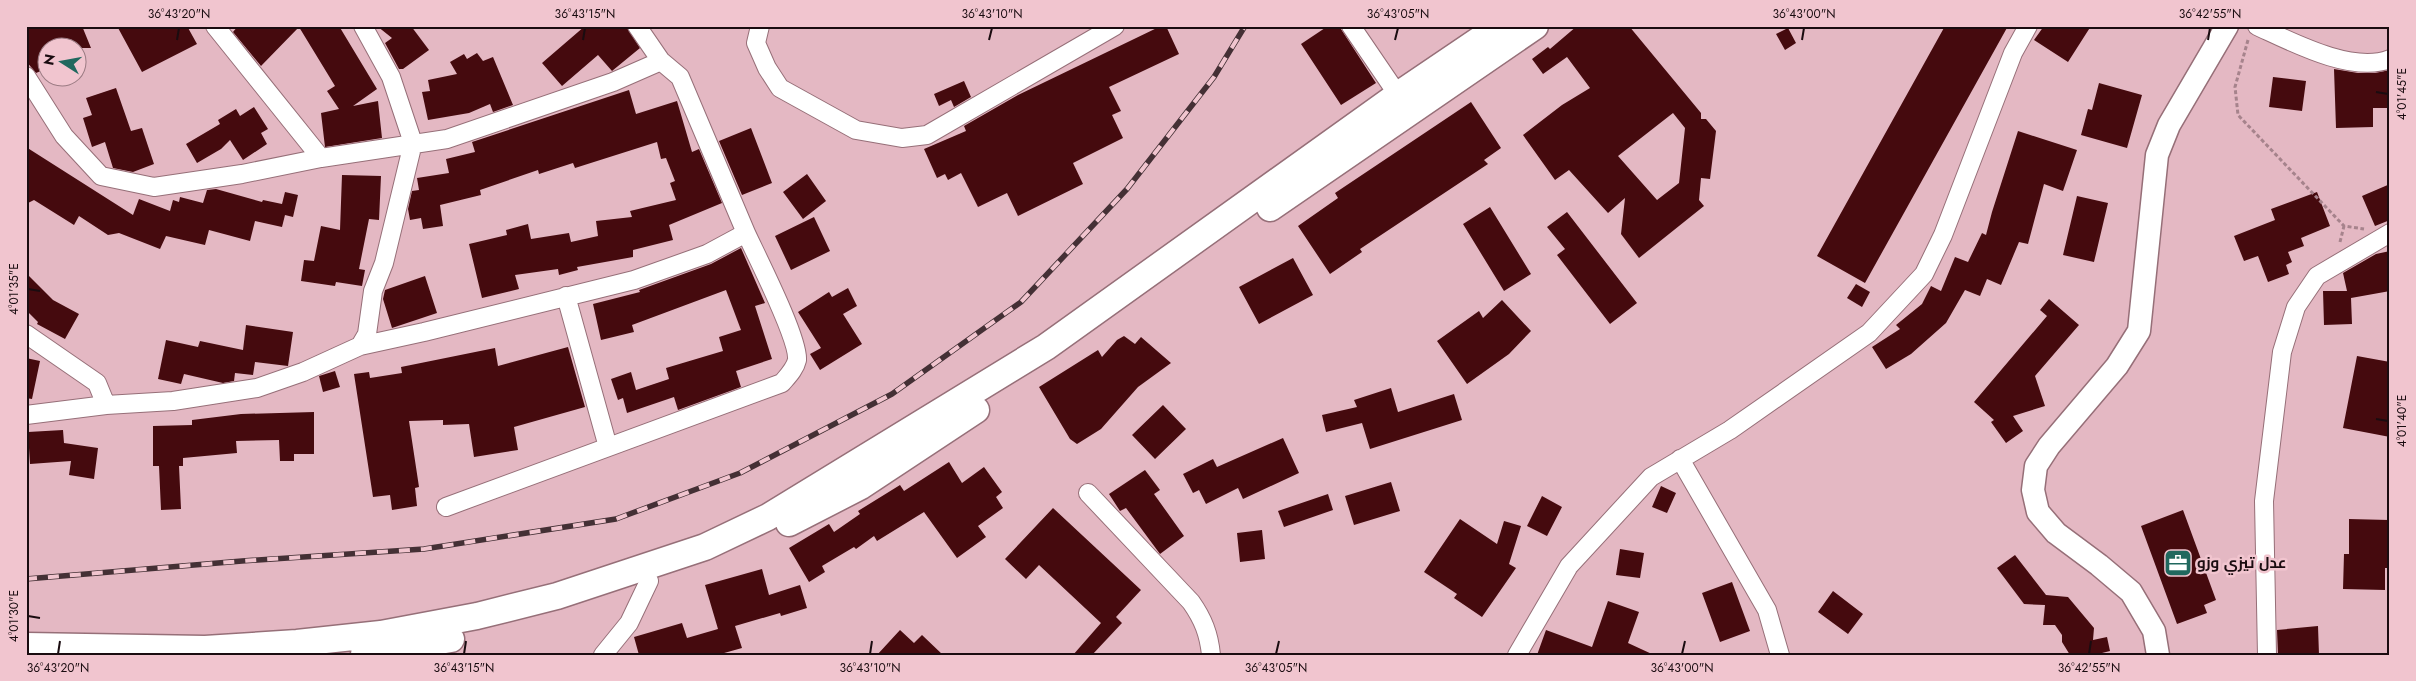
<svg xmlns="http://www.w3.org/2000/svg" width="2416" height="681" font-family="Jost,Cairo,sans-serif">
  <rect width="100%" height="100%" fill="#e4b8c3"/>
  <path fill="#450a0e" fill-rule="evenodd" d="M26,26h56l9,22h-43v20l-12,5 -10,-12z
    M117,26h70l10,18 -55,28z
    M238,26h101l38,63 -24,17 25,-5 4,37 -57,9 -4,-34 18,-4 -12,-18 8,-5 -36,-59 -38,39 -28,-34z
    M377,26h34l18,24 -26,19h-4l-14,-26 7,-5z
    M585,26h41l14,22 -28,23 -14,-16 -36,31 -20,-23z
    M1161,26h5l13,28 -70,33 12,24 -9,4 11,23 -50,25 10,21 -65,32 -11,-23 -29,14 -17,-34 -13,7 -3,-6 -8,4 -13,-29 42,-18 -2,-5 54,-31z
    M1328,26h11l37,57 -35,22 -40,-61z
    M1577,26h52l72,87v6h5l10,12 -6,48 -9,-1 -2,22 5,6 -65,52 -18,-24 4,-36 -17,15 -39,-43 -14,10 -32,-45 39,-30 28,-17 -23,-31 -24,17 -11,-15 16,-12 2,2zM1673,113l12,15 -6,55 -22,17 -39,-44z
    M1945,26h63l-143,257 -48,-27z
    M2044,26h47l-23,36 -34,-22z
    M1788,28l8,15 -11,7 -9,-16z
    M477,53l6,8 10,-4 20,48 -20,7 -3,-8 -21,9 -41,7 -6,-28 8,-1 -2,-11 29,-6 -7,-12 14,-8 3,5z
    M2334,69l24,4h17l15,-3v38h-17v19l-37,1z
    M2273,77l33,4 -4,30 -33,-4z
    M964,81l7,16 -17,10 -3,-7 -12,6 -5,-12z
    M2099,83l43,12 -15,53 -46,-13 7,-26 4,1z
    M116,88l15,43 11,-3 12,36 -21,8 -20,-4 -8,-26 -13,5 -9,-29 9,-3 -6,-17z
    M629,90l7,24 41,-13 15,51 7,-3 23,54 -53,22 4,15 -40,10v7l-56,10 1,3 -19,5 -1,-6 -43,6 4,14 -37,9 -13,-54 38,-9 -1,-5 22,-6 3,15 38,-6 2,9 27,-6 -2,-15 36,-4 -2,-6 46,-11 -6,-17 5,-2 -9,-23 -5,1 -4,-17 -82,26 -2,-5 -34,11 -1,-4 -58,20 1,5 -41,10 3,21 -20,3 -2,-11 -11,2 -2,-11 4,-18 7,-1 -2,-12 32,-5 -3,-14 29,-7 -3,-10z
    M1471,102l30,46 -17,12 4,4 -128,85 2,3 -32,22 -32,-48 40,-28 -3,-5z
    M254,107l14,22 -7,4 6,11 -24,16 -13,-20 -9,9 -24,14 -11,-19 34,-20 -2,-4 18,-11 4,7z
    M751,128l21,55 -30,12 -23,-54z
    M2018,131l59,19 -14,41 -19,-7 -16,60 -9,-2 -18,43 -14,-6 -7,17 -15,-6 -19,33 -35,31 -25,15 -14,-22 28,-18 -4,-4 26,-21 9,-18 10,5 14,-34 13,5 14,-29 4,2 6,-23z
    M26,147l107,68 6,-16 31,12 3,-11 6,2 1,-5 23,6 4,-13 9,-1 46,13 1,-2 19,4 3,-12 13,3 -5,22 -8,-2 -3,12 -27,-6 -5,20 -41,-11 -4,15 -39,-9 -6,13 -41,-16 -11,2 -29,-19 -5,9 -40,-25 -8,4z
    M807,174l19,27 -23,18 -20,-27z
    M342,175l39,1 -2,44 -10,-1 -10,50 6,1 -3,16 -26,-4 -1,4 -34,-5 3,-21 10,1 7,-35 19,4z
    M2390,184v36l-15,6 -13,-30z
    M2317,192l13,34 -29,12 3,8 -16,6 4,10 -6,3 3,9 -21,8 -10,-26 -14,5 -10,-25 41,-16 -4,-11z
    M2077,196l31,7 -14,59 -31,-7z
    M1490,207l41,67 -27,17 -41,-67z
    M1567,212l70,91 -27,21 -53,-69 8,-6 -18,-22z
    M814,217l16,34 -39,19 -16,-34z
    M741,248l24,55 -10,3 17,53 -36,12 5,16 -63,23 -4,-13 -47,16 -4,-15 -5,2 -7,-21 20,-7 5,18 33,-11 -3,-11 57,-17 -4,-14 22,-7 -15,-40 -94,35 2,7 -33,8 -8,-36 47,-12 -1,-2 72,-26z
    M2390,251v40l-39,7 1,26 -28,1 -1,-34h24l-4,-18 33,-19z
    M1293,258l20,37 -54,29 -20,-37z
    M26,273l27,27 26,14 -14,25 -28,-15 1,-2 -12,-12z
    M425,276l12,37 -45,15 -9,-29 2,-9z
    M1856,284l14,8 -8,15 -15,-9z
    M848,288l9,18 -14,8 19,30 -42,26 -10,-16 11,-6 -23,-36 31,-20 3,5z
    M2049,299l30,26 -44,51 10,30 -32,10 10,15 -17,12 -15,-21 3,-2 -20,-18 73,-86 -7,-6z
    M1502,300l29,31 -22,23 -42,30 -30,-43 42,-30 4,7z
    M246,325l47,7 -5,34 -33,-4 -2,13 -18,-2 -1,8 -11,2 -39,-9 -3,10 -23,-5 8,-39 32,7 2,-6 43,9z
    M1124,336l11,8 6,-7 30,26 -33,24 -37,42 -24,15 -7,-5 -31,-52 59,-37 4,7 15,-17z
    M568,347l17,60 -71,20 4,23 -44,7 -5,-33 -26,1v-5l-34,1 10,66 -4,1 2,18 -25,4 -2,-15 -17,2 -19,-123 15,-2 1,6 32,-5 -1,-6 94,-19 3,18z
    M2357,356l33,6v75l-47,-9z
    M26,358l14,3 -8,38 -6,-1z
    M335,371l5,16 -17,5 -4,-16z
    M1391,388l7,24 56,-18 8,26 -92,29 -8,-26 -36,9 -4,-17 35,-8 -3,-7z
    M1163,405l23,24 -31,30 -23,-24z
    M314,412v42h-20v7h-14l-1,-21 -43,1 1,12 -54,5v8h-4l2,43 -20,1 -2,-44h-6v-40l39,-1v-5l49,-6z
    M63,430l1,13 34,5 -4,31 -25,-4 2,-14 -41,3 -2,-32z
    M1283,438l16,35 -56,26 -5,-11 -32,16 -7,-14 -6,3 -10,-19 30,-15 4,8z
    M949,462l13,21 22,-16 18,25 -6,5 7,11 -25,18 8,11 -29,21 -33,-46 -47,29 -3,-5 -18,13 -2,-2 -32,19 3,6 -16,10 -20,-34 40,-24 5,8 26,-18 -2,-3 42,-26 4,6z
    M1145,470l15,20 -6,4 30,42 -24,18 -34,-46 -6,3 -11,-17z
    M1391,482l9,29 -46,14 -9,-29z
    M1661,486l15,7 -9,20 -15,-6z
    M1328,494l5,16 -49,17 -6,-16z
    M1542,496l20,11 -15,29 -20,-10z
    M1053,508l88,82 -25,27 6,6 -30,32h-19l28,-32 -62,-58 -13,14 -21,-20z
    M2183,510l33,90 -12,5 3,8 -30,11 -36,-98z
    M1460,519l37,25 7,-23 17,5 -12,38 7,4 -34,49 -28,-19 3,-4 -33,-22z
    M2349,519l40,1 1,48h-5v22l-42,-1 1,-35h5z
    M1262,530l3,29 -25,3 -3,-29z
    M1620,549l24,4 -4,25 -24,-3z
    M2015,555l31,40 22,2 26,31 -1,12 14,-3 3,14 -16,4h-24l-8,-13v-7l-7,-10h-12l2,-20 -21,-1 -27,-36z
    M762,569l7,26 31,-10 7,23 -26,8 -1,-3 -45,13 7,22 -25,7h-78l-5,-18 48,-14 5,15 31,-9 -13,-44z
    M1732,582l18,49 -30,11 -18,-49z
    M1833,591l30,23 -15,20 -30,-22z
    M1608,601l31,11 -11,31 26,12h-117l9,-25 46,17z
    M2318,626l1,29h-41l-1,-25z
    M900,630l14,13 8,-8 21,20h-66z"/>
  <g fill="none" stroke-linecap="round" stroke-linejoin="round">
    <defs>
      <path id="minor" d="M215,26l106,132 126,-19 166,-57 48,-21 -24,-35
        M760,26l-4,17 11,25 13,20 76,42 46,8 25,-3 188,-109
        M1351,26l47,69
        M2257,26c35,16 95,48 133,33
        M26,76l38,60 37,40 53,11 88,-13 79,-16
        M566,296l42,151
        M26,334l71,49 9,22
        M360,346l7,-12 6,-43 11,-28 29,-120 -22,-66 -28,-51
        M26,415l80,-10 67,-4 84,-13 46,-16 57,-26 64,-14 210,-52 73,-26 39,-21 -66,-156 -19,-16
        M1680,459l87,151 13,45
        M1088,493l103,109c12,17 18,32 20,53
        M446,507l336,-124c6,-7 13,-14 15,-23 2,-21 -40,-103 -51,-127
        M603,655l26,-32 20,-42
        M1517,655l52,-89 82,-89 79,-47 139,-97 55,-59 19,-39 70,-182 15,-27
        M2267,655l-3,-154 18,-149 14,-45 21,-31 73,-43"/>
      <path id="major" d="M2158,655l-4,-24 -23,-39 -32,-27 -43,-32 -18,-21 -5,-22 3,-24 13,-20 68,-80 22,-35 18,-176 12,-30 58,-99"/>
      <path id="highway" d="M1270,208l265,-182
        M789,523l72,-37 115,-76
        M26,646l179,3 92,-6 84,-9 96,-18 80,-20 148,-49 63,-30 278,-170 352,-252 102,-69
        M364,654l87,-15"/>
    </defs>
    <use href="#minor" stroke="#966f78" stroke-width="20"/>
    <use href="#major" stroke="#966f78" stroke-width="25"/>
    <use href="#highway" stroke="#966f78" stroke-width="29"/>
    <path stroke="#a6838c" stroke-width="3" stroke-dasharray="4 2.5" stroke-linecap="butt" d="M2248,40l-13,47 3,28 106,111 20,3
      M2340,242l4,-16"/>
    <use href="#minor" stroke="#fff" stroke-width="18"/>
    <use href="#major" stroke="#fff" stroke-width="22"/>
    <use href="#highway" stroke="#fff" stroke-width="26"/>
    <defs>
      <path id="rail" d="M26,579l216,-18 182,-12 192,-30 124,-46 152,-79 129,-92 106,-113 87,-112 31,-51"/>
    </defs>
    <use href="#rail" stroke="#443035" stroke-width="5.5"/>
    <use href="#rail" stroke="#f1c5cf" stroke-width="4" stroke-dasharray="11" stroke-linecap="butt"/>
  </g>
  <path fill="none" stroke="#1a0c10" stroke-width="2" d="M177,40l2,-12M583,40l2,-12M989,40l3,-12M1395,40l3,-12M1802,40l2,-12M2208,40l2,-12M2376,92l12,2M28,289l12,2M2376,419l12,2M28,616l12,2M58,654l2,-13M464,654l2,-13M870,654l2,-13M1276,654l3,-13M1682,654l3,-13M2089,654l2,-13"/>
  <defs>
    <symbol id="office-square" viewBox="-11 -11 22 22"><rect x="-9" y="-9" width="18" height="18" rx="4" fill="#20685e" stroke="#f1c5cf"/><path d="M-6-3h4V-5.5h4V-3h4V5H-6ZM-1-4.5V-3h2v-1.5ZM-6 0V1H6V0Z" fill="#fff"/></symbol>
  </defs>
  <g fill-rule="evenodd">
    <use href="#office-square" x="2162" y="547" width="32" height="32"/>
  </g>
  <g text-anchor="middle" stroke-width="5" stroke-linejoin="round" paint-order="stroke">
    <g font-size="15" font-weight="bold" fill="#1a0c10" stroke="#f1c5cf" text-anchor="start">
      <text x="2197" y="568">عدل تيزي وزو</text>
    </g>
  </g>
  <rect width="2416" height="681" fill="none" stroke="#f1c5cf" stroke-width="55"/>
  <g transform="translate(62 62) rotate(281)"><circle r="24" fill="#f1c5cf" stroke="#9b7b83"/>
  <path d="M0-4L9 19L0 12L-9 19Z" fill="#20685e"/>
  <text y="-8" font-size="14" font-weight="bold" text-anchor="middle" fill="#1a0c10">N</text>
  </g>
  <rect x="28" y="28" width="2360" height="626" fill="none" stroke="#1a0c10" stroke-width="2"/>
  <g font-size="12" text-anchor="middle" fill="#1a0c10">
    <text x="179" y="18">36°43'20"N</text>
    <text x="585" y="18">36°43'15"N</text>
    <text x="992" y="18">36°43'10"N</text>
    <text x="1398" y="18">36°43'05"N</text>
    <text x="1804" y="18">36°43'00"N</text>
    <text x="2210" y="18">36°42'55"N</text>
    <text transform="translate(2402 94) rotate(-90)" y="4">4°01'45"E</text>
    <text transform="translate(14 289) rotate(-90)" y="4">4°01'35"E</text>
    <text transform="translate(2402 421) rotate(-90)" y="4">4°01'40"E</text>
    <text transform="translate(14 616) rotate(-90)" y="4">4°01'30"E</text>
    <text x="58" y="672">36°43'20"N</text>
    <text x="464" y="672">36°43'15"N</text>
    <text x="870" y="672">36°43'10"N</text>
    <text x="1276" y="672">36°43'05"N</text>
    <text x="1682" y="672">36°43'00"N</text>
    <text x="2089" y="672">36°42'55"N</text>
  </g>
</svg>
